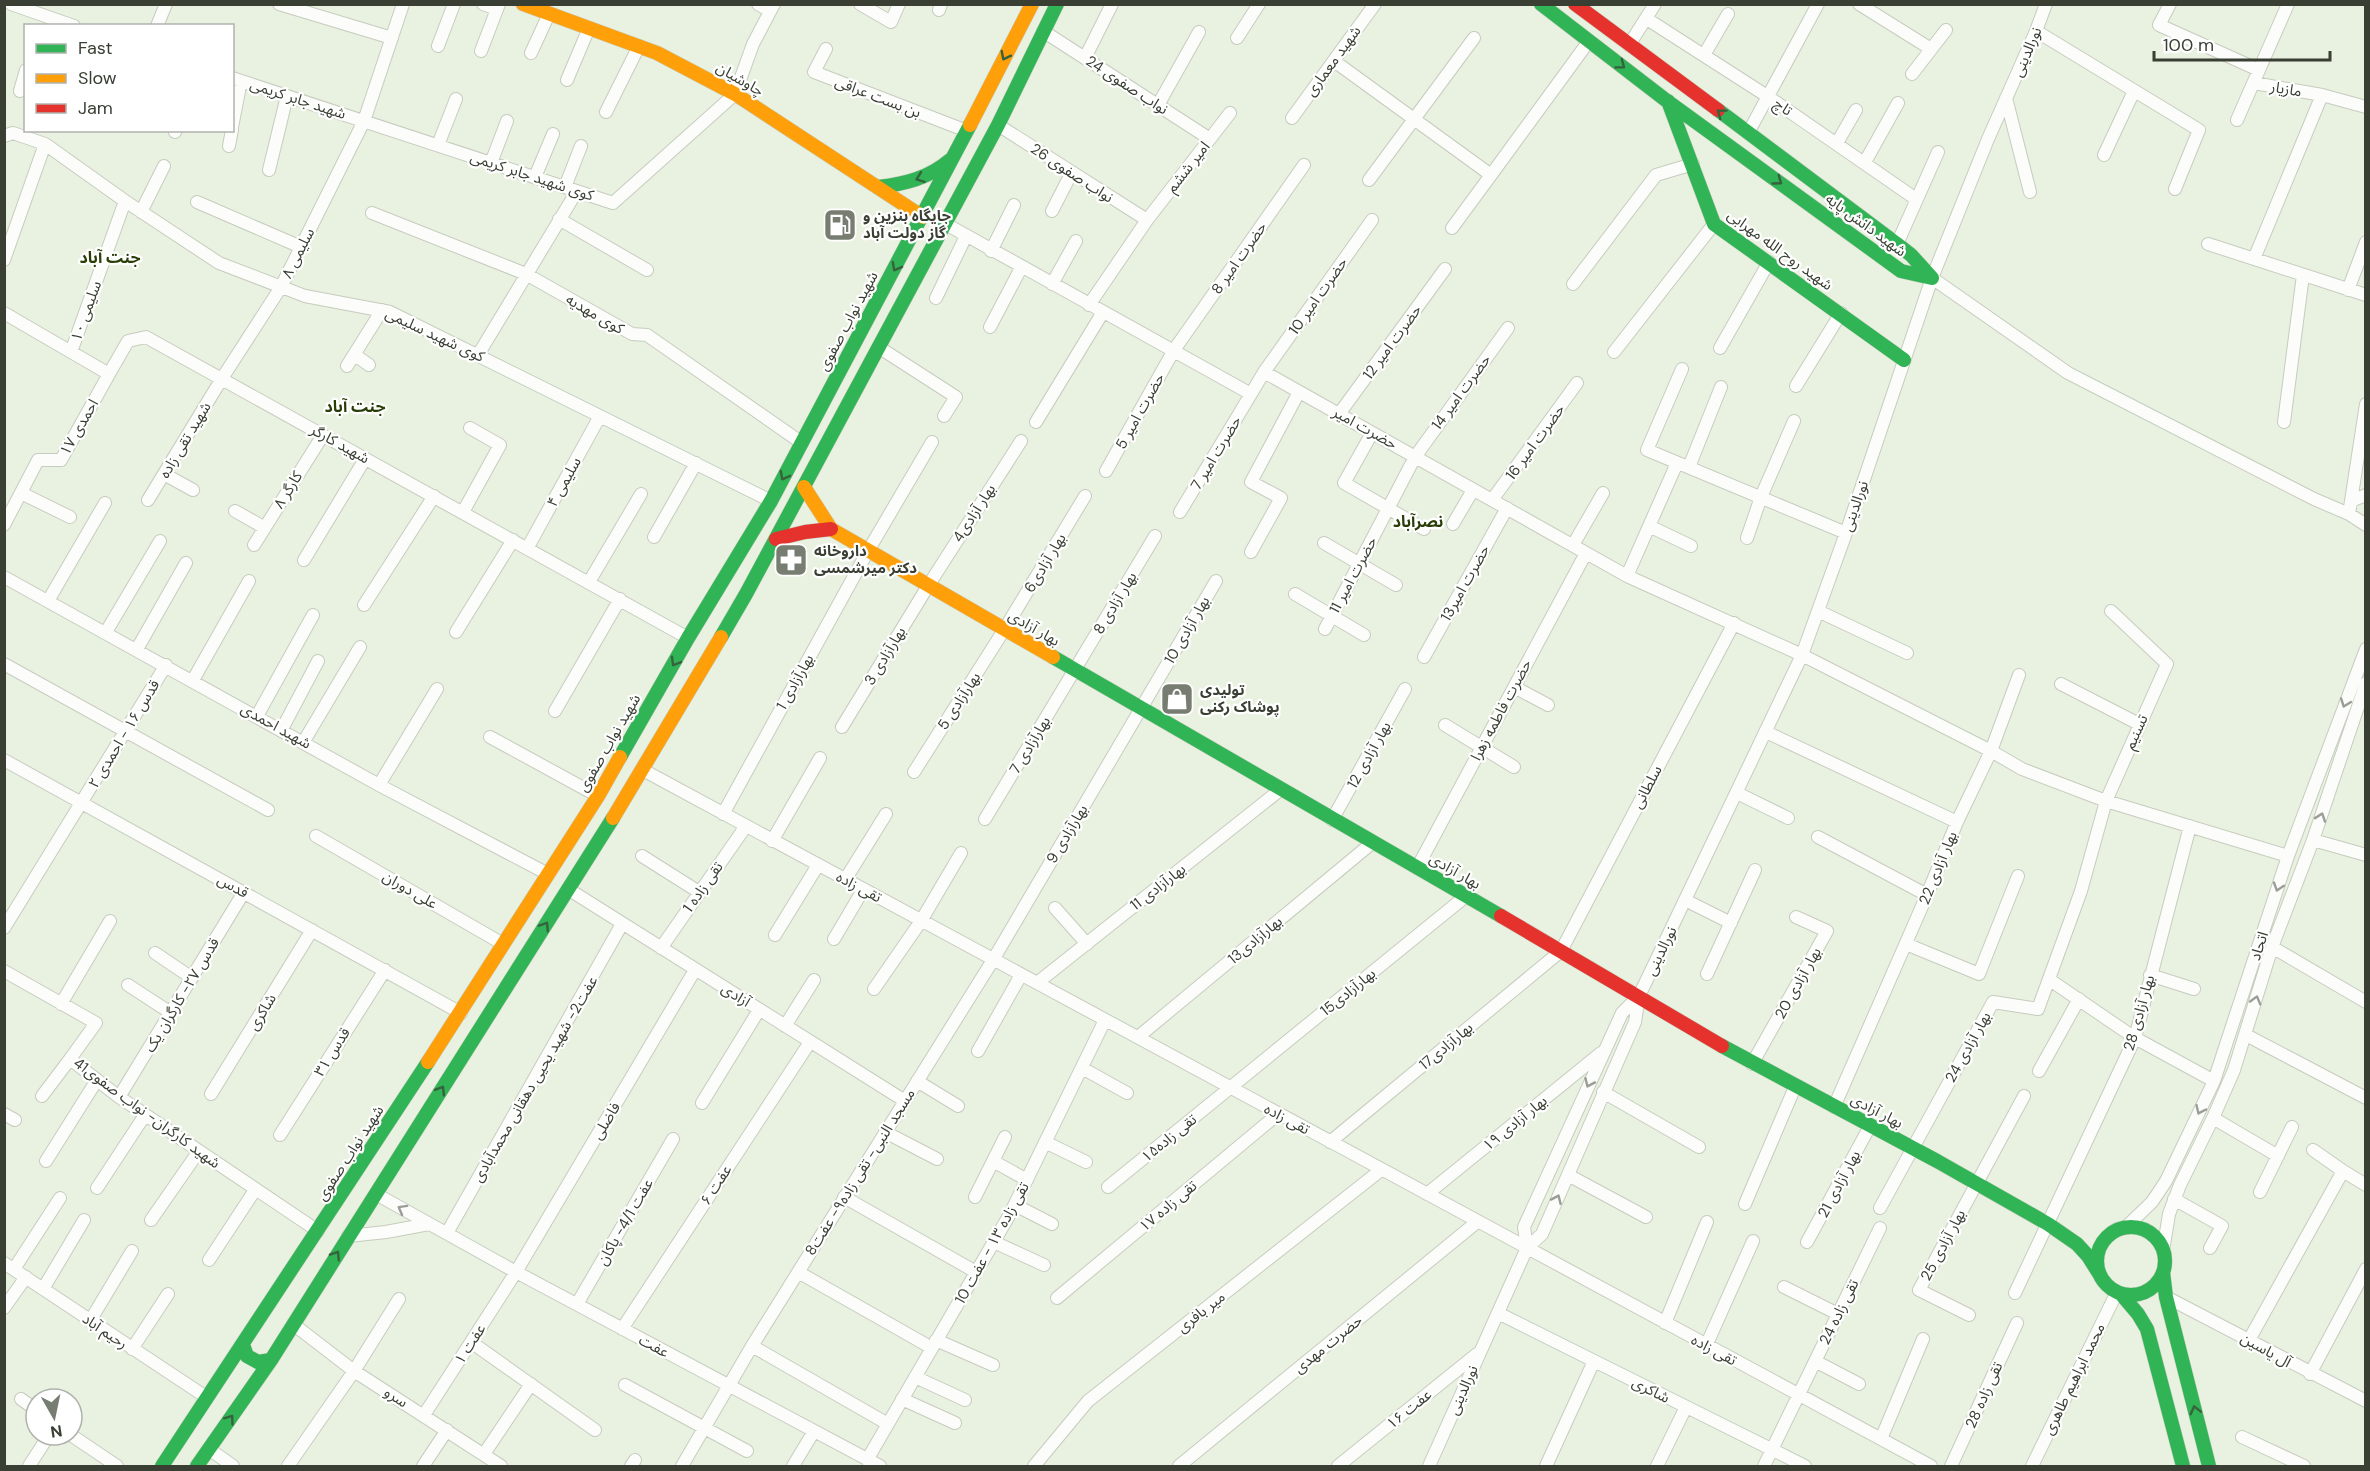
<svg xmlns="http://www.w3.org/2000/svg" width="2370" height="1471" font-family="'DM Sans','Noto Sans Arabic',sans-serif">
  <rect width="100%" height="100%" fill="#e9f1e0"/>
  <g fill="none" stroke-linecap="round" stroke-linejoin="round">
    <defs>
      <path id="street" d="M11,4l63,22
        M279,4l113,34
        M483,4l14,5
        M758,4l12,7
        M860,4l31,18 8,-18
        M1859,4l72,45
        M2170,4l-11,21 100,45
        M939,10l2,-6
        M1647,19l120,77 149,103
        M157,26l9,-22
        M1043,31l167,108
        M2036,31l163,99 -24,59
        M1237,38l22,-34
        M1629,45l26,-41
        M438,46l16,-42
        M826,49l-12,23 153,59
        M481,51l18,-47
        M531,53l18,-39
        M1704,55l24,-41
        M1085,58l27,-54
        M1334,61l157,114 98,-134
        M1912,74l34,-44
        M232,78l381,125 122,-109 18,-50 21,-40
        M567,80l22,-52
        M2254,83l68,12 44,12
        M20,91l6,-21
        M2006,98l24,94
        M1158,105l41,-73
        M606,112l33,-66
        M1292,118l83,-114
        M2237,120l51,-116
        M998,125l149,95
        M232,127l9,-46
        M175,132l1,-2
        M1748,133l70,-129
        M4,136l9,-3 32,11 80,57 94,62 86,33 85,16 381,189
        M1837,143l19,-33
        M438,145l18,-46
        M229,146l3,-16
        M2104,155l30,-64
        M1865,162l33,-59
        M491,163l16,-42
        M269,170l18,-74
        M535,177l18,-43
        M1369,180l105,-142
        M565,187l16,-41
        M197,202l104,45
        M1052,211l20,-39
        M141,212l23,-46
        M372,213l154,61 106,60 15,1 155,108
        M559,219l88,51
        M944,223l307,171 13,-22 363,204 175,79 189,96 31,18 84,32 182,55
        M1452,228l39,-53
        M1897,244l41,-92
        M2208,244l158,51
        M991,251l23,-46
        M2254,259l68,-164
        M4,260l41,-116
        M1932,278l136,95 246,126 35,15 17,11
        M1052,284l24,-43
        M1573,284l83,-109 37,-11
        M2348,290l18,-48
        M936,298l30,-62
        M1089,305l58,-85 83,-107
        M4,313l105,61 19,-33 18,-4 542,301
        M990,327l31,-59
        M880,348l76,49 -12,19
        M1720,348l49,-86
        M71,352l54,-151
        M1614,352l100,-128
        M355,355l14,10
        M478,355l99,-164
        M347,366l35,-56
        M1682,369l-35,81 199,83
        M1264,372l108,-152
        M1796,386l45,-73
        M1339,414l106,-145
        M1036,422l67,-110
        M2284,422l19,-147
        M1372,433l-28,50 80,46
        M1689,467l32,-80
        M1106,471l68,-121 130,-185
        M164,474l29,16
        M21,493l49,24
        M148,500l73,-120 60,-93 83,-166 39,-117
        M1492,500l85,-117
        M2351,501l15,-6
        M235,511l30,17
        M463,512l37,-67 -30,-17
        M1180,512l71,-118
        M2349,514l17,-110
        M1453,524l20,-34
        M4,525l34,-65h23l48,-86
        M1649,526l42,20
        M654,537l42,-74
        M1747,538l14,-41 33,-76
        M1324,543l72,42
        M254,545l69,-110
        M1573,545l30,-52
        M528,547l72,-131
        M1251,552l30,-54 -30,-16 48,-90
        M304,560l61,-101
        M1627,576l50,-113
        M4,577l375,208 169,89
        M589,582l52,-88
        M1295,594l69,41
        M48,601l57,-98
        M364,605l70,-109
        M1818,611l89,42
        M1325,629l90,-172 93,-129
        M106,632l54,-91
        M456,632l57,-92
        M137,649l49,-86
        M1424,657l83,-149
        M4,664l264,146
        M193,680l56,-99
        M2061,684l78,40
        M1514,687l34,18
        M555,711l65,-112
        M257,716l56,-101
        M1445,725l69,42
        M842,727l86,-141 93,-145
        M282,729l36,-68
        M1766,732l191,90 -30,73 -93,212
        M490,737l108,59
        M304,741l56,-94
        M4,760l457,253
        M643,770l1288,696
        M914,772l90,-142 81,-134
        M379,785l58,-96
        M1737,793l51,25
        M723,814l145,-263 64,-109
        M985,819l170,-283
        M1332,820l73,-131
        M1957,822l34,-71 28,-76
        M316,836l187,108
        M1818,837l109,58
        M2313,840l53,15
        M772,841l48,-83
        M642,856l57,36
        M1417,868l169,-315
        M845,880l41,-66
        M568,889l337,212
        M1685,900l46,23
        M1055,908l32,36
        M4,928l162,-263
        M775,935l43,-70
        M834,939l29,-49
        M1906,944l73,30 39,-98
        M2272,947l94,55
        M661,948l85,-122
        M155,953l37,25
        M4,971l92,52 -26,36 49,38 199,134
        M1707,974l48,-104
        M2150,975l44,14
        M2050,980l85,58 79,43
        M1037,983l243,-193
        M128,985l43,28
        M874,989l47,-68 40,-68
        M61,1004l49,-83
        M785,1026l29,-46
        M2246,1035l120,63
        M1138,1037l234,-194
        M978,1051l43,-76
        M1752,1064l75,-133 -31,-14
        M1082,1068l45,25
        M2039,1071l40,-72
        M917,1081l41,25
        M1603,1092l96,55
        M211,1094l101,-164
        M42,1096l28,-37
        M119,1097l125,-205
        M702,1103l57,-93
        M4,1114l11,6
        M2213,1118l65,38
        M885,1132l52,27
        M280,1135l105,-165
        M1045,1142l41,20
        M1330,1142l231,-191 173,-328
        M2313,1150l30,21
        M46,1161l51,-81
        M993,1161l34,19
        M1568,1175l78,42
        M1108,1187l358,-291
        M97,1188l48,-73
        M2260,1192l32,-65
        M376,1194l140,78 364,194
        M1427,1194l174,-141
        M844,1197l132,75
        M975,1197l30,-60
        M2174,1199l48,27 -12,22
        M1745,1204l50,-117
        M1015,1205l37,19
        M1880,1208l113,-206 45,7 43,-118 25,-90 61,-137 -56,-53
        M151,1220l48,-69
        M2125,1228l27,-26 14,-21 48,-100 74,-225 78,-207
        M447,1233l175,-309
        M348,1236l38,-4 43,-8
        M994,1242l50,23
        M1807,1242l63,-116
        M1527,1248l-3,-21 98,-214 17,-17
        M2163,1251l6,-37 11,-29 33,-67 21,-48 38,-123 41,-107 53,-157
        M209,1260l46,-70
        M4,1263l202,134
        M14,1269l46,-71
        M798,1272l134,76
        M1784,1287l54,27
        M43,1289l41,-69
        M2015,1293l120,-255 55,-212
        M2166,1297l200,104
        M1057,1298l221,-184
        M577,1304l96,-165
        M4,1308l22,-31
        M1498,1313l307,153
        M1969,1315l-50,-25 105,-194
        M90,1321l42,-70
        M1665,1323l42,-101
        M293,1324l61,47 147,95
        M622,1329l188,-287
        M936,1340l57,25
        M2249,1340l94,-169 23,14
        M471,1342l124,88
        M752,1346l136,78
        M1706,1346l47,-105
        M132,1349l36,-55
        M1815,1361l44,23
        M2310,1374l56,-105
        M915,1377l50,23
        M625,1385l122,66
        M21,1399l15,11
        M902,1399l53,24
        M424,1415l92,-143 179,-302
        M71,1435l46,31
        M2242,1437l62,29
        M1881,1439l42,-100
        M209,1449l24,17
        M484,1454l47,-70
        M867,1460l143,-246 95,-194
        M29,1466l20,-31
        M288,1466l66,-95 45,-72
        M423,1466l24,-36
        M631,1466l4,-6
        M682,1466l70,-120 241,-386 223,-379
        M793,1466l21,-35
        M1034,1466l54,-65 293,-231
        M1179,1466l298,-244
        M1338,1466l139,-112
        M1429,1466l98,-218 15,-14 93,-212 4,-26 163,-341 44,-122 86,-255 56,-139 48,-108 10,-27
        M1546,1466l48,-105
        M1657,1466l29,-59
        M1764,1466l116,-238
        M1951,1466l66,-143
        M2032,1466l85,-174"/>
      <path id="fast" d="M1541,4l126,97 234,170 31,7
        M1668,101l46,123 190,136
        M1718,110l179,134 14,11 21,23
        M878,187c27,-3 51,-9 72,-27
        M721,637l25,-43 252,-469 59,-121
        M1053,657l448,259
        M620,757l68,-119 83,-137 199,-376
        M1722,1046l215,115 111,63 29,20 11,12 12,19
        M2097 1261a34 34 0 1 1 68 0a34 34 0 1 1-68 0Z
        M2163,1272l3,25 43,169
        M2121,1294l17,20 9,15 36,137
        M243,1345l4,11 11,6 13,-2
        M162,1466l266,-404
        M197,1466l74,-106 342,-542"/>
      <path id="slow" d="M523,4l134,49 78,41 188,123
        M970,125l62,-121
        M804,487l27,42 222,128
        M613,818l108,-181
        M428,1062l170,-266 22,-39"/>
      <path id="jam" d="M1575,4l143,106
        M776,539l29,-7 26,-3
        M1501,916l221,130"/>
    </defs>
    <use href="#street" stroke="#c6ccbf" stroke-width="14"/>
    <use href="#fast" stroke="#c6ccbf" stroke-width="15"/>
    <use href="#slow" stroke="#c6ccbf" stroke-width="15"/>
    <use href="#jam" stroke="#c6ccbf" stroke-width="15"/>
    <use href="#street" stroke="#fcfdfa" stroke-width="12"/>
    <use href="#fast" stroke="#30b455" stroke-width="14"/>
    <use href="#slow" stroke="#ff9f0a" stroke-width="14"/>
    <use href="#jam" stroke="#e5322d" stroke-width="14"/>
  </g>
  <defs><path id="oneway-chevron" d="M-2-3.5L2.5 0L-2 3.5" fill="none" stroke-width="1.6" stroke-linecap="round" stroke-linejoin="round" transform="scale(1.5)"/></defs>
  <g stroke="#36623d">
    <use href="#oneway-chevron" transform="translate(1005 56) rotate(117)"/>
    <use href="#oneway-chevron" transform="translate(1621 65) rotate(37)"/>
    <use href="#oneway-chevron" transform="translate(1721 113) rotate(-143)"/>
    <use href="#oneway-chevron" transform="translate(920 178) rotate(160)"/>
    <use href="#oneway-chevron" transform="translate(1778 181) rotate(36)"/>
    <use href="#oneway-chevron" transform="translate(896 267) rotate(118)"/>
    <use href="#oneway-chevron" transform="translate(784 476) rotate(118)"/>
    <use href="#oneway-chevron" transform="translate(675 662) rotate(120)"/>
    <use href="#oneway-chevron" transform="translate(545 926) rotate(-57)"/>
    <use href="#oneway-chevron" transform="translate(441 1090) rotate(-58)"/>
    <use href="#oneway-chevron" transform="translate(336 1255) rotate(-57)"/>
    <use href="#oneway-chevron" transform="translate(2195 1410) rotate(-104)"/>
    <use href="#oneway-chevron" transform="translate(230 1419) rotate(-54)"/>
  </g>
  <g stroke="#9a9e96">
    <use href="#oneway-chevron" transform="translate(2345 703) rotate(110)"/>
    <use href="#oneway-chevron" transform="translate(2321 817) rotate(-71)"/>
    <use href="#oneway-chevron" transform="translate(2278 887) rotate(108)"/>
    <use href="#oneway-chevron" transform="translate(2256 1000) rotate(-74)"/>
    <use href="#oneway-chevron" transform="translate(1589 1083) rotate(114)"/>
    <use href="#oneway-chevron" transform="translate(2200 1110) rotate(115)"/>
    <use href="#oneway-chevron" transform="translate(1557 1199) rotate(-66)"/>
    <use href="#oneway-chevron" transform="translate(402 1209) rotate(-151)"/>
  </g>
  <defs>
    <symbol id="fuel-square" viewBox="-11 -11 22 22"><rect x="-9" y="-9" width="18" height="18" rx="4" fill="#777d70" stroke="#fff"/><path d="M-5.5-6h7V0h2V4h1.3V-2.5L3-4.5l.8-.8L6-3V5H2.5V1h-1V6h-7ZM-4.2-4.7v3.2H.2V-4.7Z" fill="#fff"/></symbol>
    <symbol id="pharmacy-square" viewBox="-11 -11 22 22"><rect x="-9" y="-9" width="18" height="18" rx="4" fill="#777d70" stroke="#fff"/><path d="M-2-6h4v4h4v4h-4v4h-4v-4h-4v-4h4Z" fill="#fff"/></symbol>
    <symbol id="shop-square" viewBox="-11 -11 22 22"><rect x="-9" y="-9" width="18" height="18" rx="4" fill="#777d70" stroke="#fff"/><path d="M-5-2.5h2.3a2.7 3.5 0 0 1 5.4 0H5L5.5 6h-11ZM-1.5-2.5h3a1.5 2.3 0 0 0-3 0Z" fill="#fff"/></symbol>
  </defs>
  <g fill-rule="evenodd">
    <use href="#fuel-square" x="821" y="206" width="38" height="38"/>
    <use href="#pharmacy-square" x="772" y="541" width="38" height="38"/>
    <use href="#shop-square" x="1158" y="680" width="38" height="38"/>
  </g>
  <g text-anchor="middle" stroke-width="4.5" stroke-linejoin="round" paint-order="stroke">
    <g font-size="15" fill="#393f33" stroke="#fff">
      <text transform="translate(2027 52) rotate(-67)" y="5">نورالدینی</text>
      <text transform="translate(1333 61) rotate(-54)" y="5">شهید معماری</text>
      <text transform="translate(740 79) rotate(30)" y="5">چاوشیان</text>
      <text transform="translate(1127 85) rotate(33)" y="5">نواب صفوی 24</text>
      <text transform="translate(2286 89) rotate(10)" y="5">مازیار</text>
      <text transform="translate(878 97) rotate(21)" y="5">بن بست عراقی</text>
      <text transform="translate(298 99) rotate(18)" y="5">شهید جابر کریمی</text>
      <text transform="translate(1783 107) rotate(34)" y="5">تاچ</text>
      <text transform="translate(1188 167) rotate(-52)" y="5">امیر ششم</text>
      <text transform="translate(1072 173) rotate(33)" y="5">نواب صفوی 26</text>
      <text transform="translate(532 176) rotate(18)" y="5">کوی شهید جابر کریمی</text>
      <text transform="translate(1866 225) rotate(36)" y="5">شهید دانش پایه</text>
      <text transform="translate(1780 250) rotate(36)" y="5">شهید روح الله مهرابی</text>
      <text transform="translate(298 253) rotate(-63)" y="5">سلیمی ۸</text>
      <text transform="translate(1239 258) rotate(-55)" y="5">حضرت امیر 8</text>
      <text transform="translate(1318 296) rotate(-55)" y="5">حضرت امیر 10</text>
      <text transform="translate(86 311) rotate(-70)" y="5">سلیمی ۱۰</text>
      <text transform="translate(595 314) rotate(30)" y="5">کوی مهدیه</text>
      <text transform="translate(848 321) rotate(-62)" y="5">شهید نواب صفوی</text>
      <text transform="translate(435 335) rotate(25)" y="5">کوی شهید سلیمی</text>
      <text transform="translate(1392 342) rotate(-54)" y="5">حضرت امیر 12</text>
      <text transform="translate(1461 392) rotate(-54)" y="5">حضرت امیر 14</text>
      <text transform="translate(1140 411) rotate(-61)" y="5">حضرت امیر 5</text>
      <text transform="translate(79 427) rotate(-60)" y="5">احمدی ۱۷</text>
      <text transform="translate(1365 428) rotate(29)" y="5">حضرت امیر</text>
      <text transform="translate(185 440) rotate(-59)" y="5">شهید تقی زاده</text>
      <text transform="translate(1535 442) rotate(-54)" y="5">حضرت امیر 16</text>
      <text transform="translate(340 444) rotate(29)" y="5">شهید کارگر</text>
      <text transform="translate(1216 453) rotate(-59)" y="5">حضرت امیر 7</text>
      <text transform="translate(564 482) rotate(-61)" y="5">سلیمی ۴</text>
      <text transform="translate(288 490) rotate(-58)" y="5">کارگر ۸</text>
      <text transform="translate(1855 506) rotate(-71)" y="5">نورالدینی</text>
      <text transform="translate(974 513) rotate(-57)" y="5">بهار آزادی4</text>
      <text transform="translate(1045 563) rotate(-59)" y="5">بهار آزادی6</text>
      <text transform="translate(1353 575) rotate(-62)" y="5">حضرت امیر 11</text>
      <text transform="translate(1465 583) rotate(-61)" y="5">حضرت امیر13</text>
      <text transform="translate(1115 603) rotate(-59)" y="5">بهار آزادی 8</text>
      <text transform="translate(1034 628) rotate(30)" y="5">بهار آزادی</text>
      <text transform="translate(1187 630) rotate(-60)" y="5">بهار آزادی 10</text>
      <text transform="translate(885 656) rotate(-59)" y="5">بهارآزادی 3</text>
      <text transform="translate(795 682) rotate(-61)" y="5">بهارآزادی 1</text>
      <text transform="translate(959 701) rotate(-57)" y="5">بهارآزادی 5</text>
      <text transform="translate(1501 710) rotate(-62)" y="5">حضرت فاطمه زهرا</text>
      <text transform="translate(276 726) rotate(29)" y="5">شهید احمدی</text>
      <text transform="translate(2136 732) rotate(-66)" y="5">تسنیم</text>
      <text transform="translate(124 734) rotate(-59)" y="5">قدس ۱۶ - احمدی ۲</text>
      <text transform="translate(609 743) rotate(-60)" y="5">شهید نواب صفوی</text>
      <text transform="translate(1030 745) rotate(-59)" y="5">بهارآزادی 7</text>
      <text transform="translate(1369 755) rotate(-61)" y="5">بهار آزادی 12</text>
      <text transform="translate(1647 787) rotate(-62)" y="5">سلطانی</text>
      <text transform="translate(1067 834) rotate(-59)" y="5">بهارآزادی 9</text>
      <text transform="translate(1938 868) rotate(-68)" y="5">بهار آزادی 22</text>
      <text transform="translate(1455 871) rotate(30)" y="5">بهار آزادی</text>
      <text transform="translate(233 886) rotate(29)" y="5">قدس</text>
      <text transform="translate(703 887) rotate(-55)" y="5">تقی زاده 1</text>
      <text transform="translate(859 887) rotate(28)" y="5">تقی زاده</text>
      <text transform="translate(1158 887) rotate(-38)" y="5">بهارآزادی 11</text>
      <text transform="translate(410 890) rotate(30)" y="5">علی دوران</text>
      <text transform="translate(1255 940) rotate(-40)" y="5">بهارآزادی13</text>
      <text transform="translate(2259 946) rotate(-72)" y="5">اتحاد</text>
      <text transform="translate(1661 951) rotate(-64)" y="5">نورالدینی</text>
      <text transform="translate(1798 983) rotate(-61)" y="5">بهار آزادی 20</text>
      <text transform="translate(1348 992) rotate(-39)" y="5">بهارآزادی15</text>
      <text transform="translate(182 995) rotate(-59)" y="5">قدس ۲۷- کارگران یک</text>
      <text transform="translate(736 995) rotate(32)" y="5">آزادی</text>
      <text transform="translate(262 1012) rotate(-59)" y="5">شاکری</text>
      <text transform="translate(2139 1013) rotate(-74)" y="5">بهار آزادی 28</text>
      <text transform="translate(1446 1046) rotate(-40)" y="5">بهارآزادی17</text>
      <text transform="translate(1968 1047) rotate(-61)" y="5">بهار آزادی 24</text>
      <text transform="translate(332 1052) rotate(-58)" y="5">قدس ۳۱</text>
      <text transform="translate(535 1079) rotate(-60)" y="5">عفت2- شهید یحیی دهقانی محمدآبادی</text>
      <text transform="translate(1877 1111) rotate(28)" y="5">بهار آزادی</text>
      <text transform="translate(147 1113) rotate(36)" y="5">شهید کارگران- نواب صفوی41</text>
      <text transform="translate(1287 1119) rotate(28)" y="5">تقی زاده</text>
      <text transform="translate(606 1121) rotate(-59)" y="5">فاضلی</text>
      <text transform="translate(1515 1123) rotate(-39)" y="5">بهار آزادی ۱۹</text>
      <text transform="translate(1169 1138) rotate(-39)" y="5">تقی زاده۱۵</text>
      <text transform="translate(350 1153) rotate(-57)" y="5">شهید نواب صفوی</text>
      <text transform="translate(860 1172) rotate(-58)" y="5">مسجد النبی- تقی زاده۹- عفت8</text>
      <text transform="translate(1839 1184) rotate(-62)" y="5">بهار آزادی 21</text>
      <text transform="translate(716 1185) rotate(-57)" y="5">عفت ۶</text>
      <text transform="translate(1168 1206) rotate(-40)" y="5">تقی زاده ۱۷</text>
      <text transform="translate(625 1222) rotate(-60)" y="5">عفت 4/1- پاکان</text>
      <text transform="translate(992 1243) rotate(-61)" y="5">تقی زاده ۱۳ - عفت 10</text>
      <text transform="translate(1943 1245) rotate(-62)" y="5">بهار آزادی 25</text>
      <text transform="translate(1201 1312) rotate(-38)" y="5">میر بافری</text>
      <text transform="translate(1839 1312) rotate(-64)" y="5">تقی زاده 24</text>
      <text transform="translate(105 1331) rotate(34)" y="5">رحیم آباد</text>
      <text transform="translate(470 1344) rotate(-57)" y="5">عفت ۱</text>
      <text transform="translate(1328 1344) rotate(-39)" y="5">حضرت مهدی</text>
      <text transform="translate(654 1346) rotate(28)" y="5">عفت</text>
      <text transform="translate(1714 1350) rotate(28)" y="5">تقی زاده</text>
      <text transform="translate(2266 1350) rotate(29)" y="5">آل یاسین</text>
      <text transform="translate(2074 1379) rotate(-64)" y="5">محمد ابراهیم طاهری</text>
      <text transform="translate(1463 1390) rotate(-66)" y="5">نورالدینی</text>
      <text transform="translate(1651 1390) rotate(27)" y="5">شاکری</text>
      <text transform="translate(1984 1395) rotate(-66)" y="5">تقی زاده 28</text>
      <text transform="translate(396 1397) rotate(33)" y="5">سرو</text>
      <text transform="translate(1409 1409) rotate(-39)" y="5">عفت ۱۶</text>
    </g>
    <g font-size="15" font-weight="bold" fill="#393f33" stroke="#fff" text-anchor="start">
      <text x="863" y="221">جایگاه بنزین و<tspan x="863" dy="17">گاز دولت آباد</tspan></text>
      <text x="814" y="556">داروخانه<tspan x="814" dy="17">دکتر میرشمسی</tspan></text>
      <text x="1200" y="695">تولیدی<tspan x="1200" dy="17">پوشاک رکنی</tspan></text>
    </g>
    <g font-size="16" font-weight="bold" fill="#293d07" stroke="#fff">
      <text x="110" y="263">جنت آباد</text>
      <text x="355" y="412">جنت آباد</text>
      <text x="1418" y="527">نصرآباد</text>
    </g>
  </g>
  <rect width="2370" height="1471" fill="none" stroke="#393f33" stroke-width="12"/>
  <rect x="24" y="24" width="210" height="108" fill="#ffffff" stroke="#b0b2ad" stroke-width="1.5"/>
  <rect x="36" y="44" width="30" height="9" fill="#30b455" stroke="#b0b2ad" stroke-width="1.5"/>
  <text x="78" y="54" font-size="18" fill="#393f33">Fast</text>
  <rect x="36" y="74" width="30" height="9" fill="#ff9f0a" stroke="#b0b2ad" stroke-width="1.5"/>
  <text x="78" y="84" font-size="18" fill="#393f33">Slow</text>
  <rect x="36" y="104" width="30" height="9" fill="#e5322d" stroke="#b0b2ad" stroke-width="1.5"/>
  <text x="78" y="114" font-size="18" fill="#393f33">Jam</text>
  <g transform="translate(54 1417) rotate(171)"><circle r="28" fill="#ffffff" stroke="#b0b2ad" stroke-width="1.5"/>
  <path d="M0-4.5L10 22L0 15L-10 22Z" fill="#777d70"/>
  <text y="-9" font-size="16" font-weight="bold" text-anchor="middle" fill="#393f33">N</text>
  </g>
  <path d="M2154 51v9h176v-9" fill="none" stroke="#393f33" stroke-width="3"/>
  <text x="2163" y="51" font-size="18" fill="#393f33" stroke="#ffffff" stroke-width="4.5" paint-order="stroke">100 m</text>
</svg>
